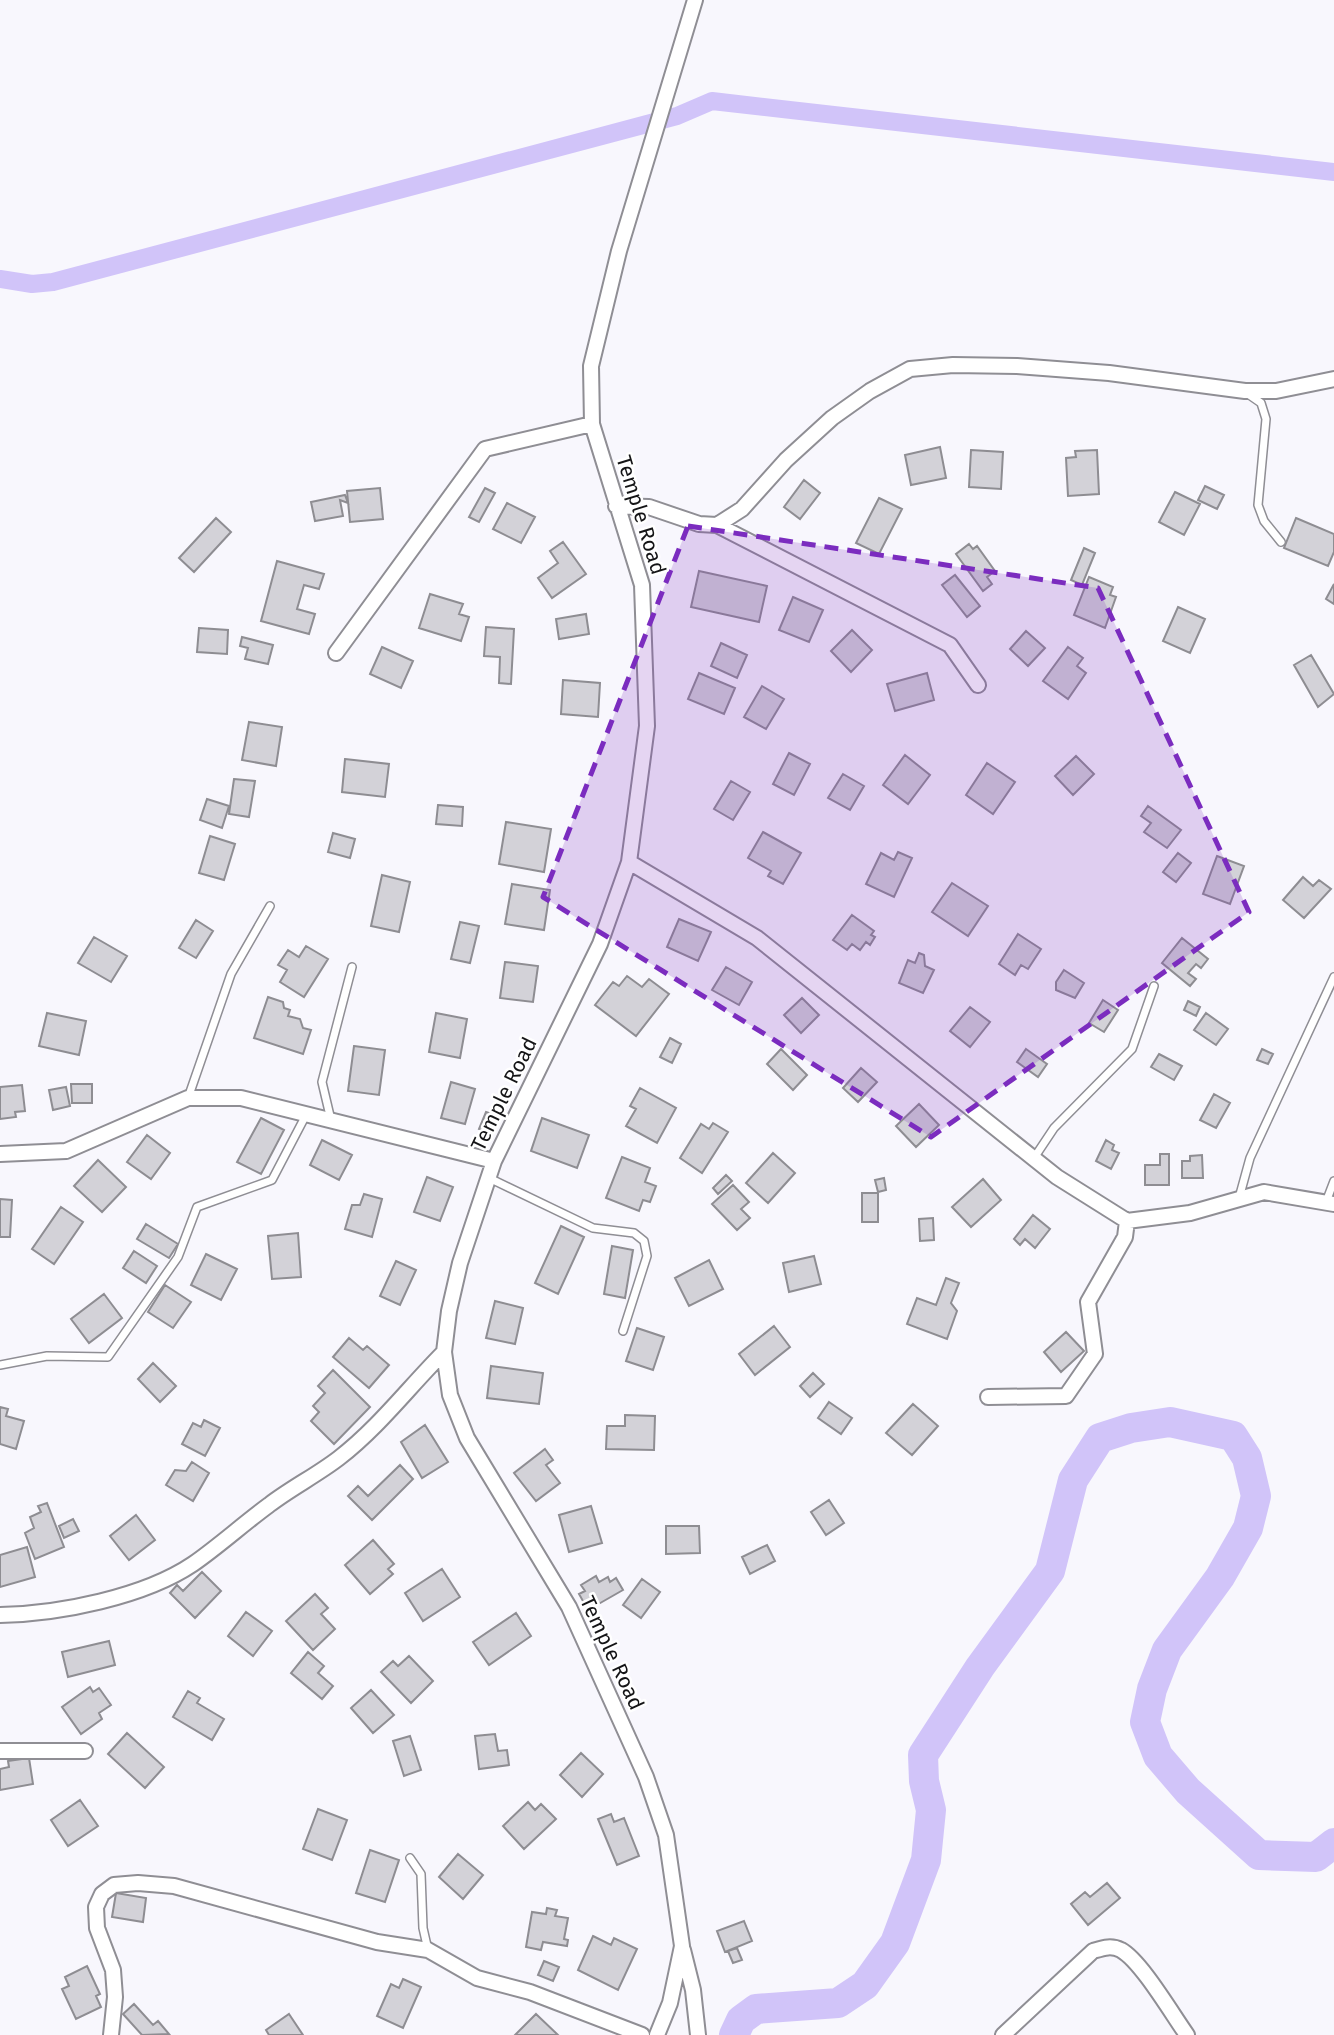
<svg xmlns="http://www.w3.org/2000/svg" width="1334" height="2035" font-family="'Fira Sans',sans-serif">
  <rect width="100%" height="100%" fill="#f8f7fd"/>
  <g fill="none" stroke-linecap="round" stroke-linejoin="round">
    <path stroke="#d1c4f9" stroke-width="18" d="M0,279l32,5 21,-2 624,-166 35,-15 622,71"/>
    <path stroke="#d1c4f9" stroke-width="30" d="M734,2035l7,-15 15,-11 82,-6 27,-18 30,-42 31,-83 5,-50 -7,-29 -1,-26 57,-88 70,-96 23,-91 27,-42 31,-10 39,-6 63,14 14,22 9,38 -8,32 -28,49 -53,73 -15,39 -7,33 13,34 30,35 71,64 57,2 18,-14"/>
  </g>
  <path fill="#d3d2d8" stroke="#8e8d92" stroke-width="2" d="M940,447l6,31 -35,7 -6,-30z
    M971,450l32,2 -2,37 -32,-2z
    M1097,450l2,44 -31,2 -2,-38 10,-1 -1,-6z
    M804,480l16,13 -20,26 -16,-12z
    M1205,486l19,9 -7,14 -19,-9z
    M380,488l3,31 -33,3 -3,-31z
    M485,488l10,5 -16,29 -10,-5z
    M1175,492l25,12 -16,31 -25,-13z
    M345,495l3,8 -8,-3 3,16 -28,5 -4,-19z
    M879,498l23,11 -23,45 -23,-11z
    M507,503l28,14 -14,26 -28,-14z
    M216,518l15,14 -37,40 -15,-14z
    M1296,518l38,16v18l-6,14 -44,-18z
    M563,542l23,32 -34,24 -14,-20 20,-15 -8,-12z
    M969,544l4,5 4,-3 18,25 -8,6 5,7 -9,7 -27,-37z
    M1084,548l11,5 -13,32 -11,-5z
    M277,561l47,13 -5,15 -15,-4 -7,24 18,5 -6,20 -48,-13z
    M699,571l68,15 -8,36 -68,-15z
    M955,575l25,31 -13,11 -25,-32z
    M1089,577l24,10 -3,8 6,2 -11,31 -31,-13z
    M1334,584v20l-8,-5z
    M430,594l33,10 -4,10 10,3 -8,24 -42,-13z
    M793,597l30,13 -14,32 -30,-12z
    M1178,607l27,12 -15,34 -27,-12z
    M586,614l3,20 -30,5 -3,-20z
    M486,627l28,2 -3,55 -12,-1 1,-26 -16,-1z
    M199,628l29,2 -1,24 -30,-2z
    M852,630l20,20 -21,22 -20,-21z
    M1026,631l19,17 -17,18 -18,-17z
    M242,637l31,8 -5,19 -23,-5 3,-11 -8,-2z
    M721,643l26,12 -10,23 -26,-12z
    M382,647l31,14 -12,27 -31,-14z
    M1068,647l15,11 -6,8 9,7 -18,26 -25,-18z
    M1311,655l23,39 -16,13 -24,-42z
    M699,673l36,15 -11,26 -36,-15z
    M927,673l7,27 -39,11 -8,-27z
    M563,680l37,3 -2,34 -37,-3z
    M762,686l22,13 -18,30 -22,-12z
    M249,722l33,5 -6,39 -34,-6z
    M789,753l21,11 -16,31 -21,-11z
    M905,755l25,20 -22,29 -25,-19z
    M1076,756l18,18 -21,21 -18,-19z
    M345,759l44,5 -4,33 -43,-5z
    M987,763l28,19 -22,32 -27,-19z
    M843,774l21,12 -14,24 -22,-12z
    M234,779l21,2 -6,36 -20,-3z
    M731,781l19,11 -17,28 -19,-11z
    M207,799l22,7 -7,22 -22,-8z
    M438,805l25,2 -1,19 -26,-2z
    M1148,806l33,24 -14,18 -23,-16 7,-9 -10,-7z
    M506,822l45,7 -7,43 -45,-8z
    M763,832l38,21 -18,31 -15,-8 3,-5 -23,-13z
    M333,833l22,6 -5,19 -22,-6z
    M210,836l25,8 -11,36 -25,-7z
    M898,852l14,6 -18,39 -28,-13 15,-31 13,7z
    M1178,853l13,10 -15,19 -13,-10z
    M1217,856l27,10 -14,38 -27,-10z
    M382,875l28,7 -11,50 -28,-6z
    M1303,877l10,9 6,-6 12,9 -27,29 -21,-18z
    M952,883l36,23 -20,30 -36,-24z
    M512,884l38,6 -6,40 -39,-6z
    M852,915l22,16 -3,4 4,2 -5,8 -4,-3 -6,8 -8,-6 -5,6 -14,-10z
    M679,919l32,13 -13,29 -31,-14z
    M196,920l17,11 -17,27 -17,-10z
    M460,922l19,4 -9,37 -19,-4z
    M1018,934l23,15 -13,20 -7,-4 -6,10 -16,-11z
    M94,937l33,19 -16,26 -33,-19z
    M1182,938l26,21 -7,9 -5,-4 -8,9 8,6 -6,7 -28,-23z
    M306,946l22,13 -24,38 -24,-15 7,-12 -9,-5 10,-15 11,7z
    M919,953l5,2 1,11 9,4 -11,23 -24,-10 9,-23 7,3z
    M505,962l33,4 -5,36 -33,-4z
    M726,967l26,15 -13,23 -27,-15z
    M1064,970l20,13 -9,15 -19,-8v-8z
    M627,976l15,11 7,-8 20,15 -33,42 -41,-31 18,-23 6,4z
    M268,997l15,5 1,6 6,2 -2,6 12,3 3,9 8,2 -8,24 -49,-16z
    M802,998l17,17 -18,18 -17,-18z
    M1103,1000l15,10 -14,22 -15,-9z
    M1188,1001l12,6 -4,9 -12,-6z
    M970,1007l20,15 -20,25 -20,-16z
    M47,1013l39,8 -7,34 -40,-9z
    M436,1013l31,6 -7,39 -31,-6z
    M1206,1013l22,16 -12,16 -22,-15z
    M670,1038l11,6 -9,19 -12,-6z
    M354,1046l31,4 -6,45 -31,-4z
    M781,1049l26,26 -14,15 -26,-26z
    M1026,1049l21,15 -9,13 -21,-15z
    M1262,1049l11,5 -5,10 -11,-4z
    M1159,1054l23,12 -8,14 -23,-13z
    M861,1068l16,14 -19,20 -15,-14z
    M451,1082l24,7 -10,35 -24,-6z
    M71,1084h21v19h-20z
    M22,1085l3,26 -10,1 1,5 -16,2v-32z
    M66,1087l4,19 -17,4 -4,-20z
    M640,1088l36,20 -19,35 -31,-17 10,-17 -6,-3z
    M1214,1094l16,9 -14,25 -16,-8z
    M919,1104l20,21 -23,22 -20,-21z
    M486,1112l9,3 -7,18 -9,-4z
    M261,1118l23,12 -23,44 -24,-12z
    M542,1118l47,17 -12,33 -46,-17z
    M713,1123l15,9 -26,41 -22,-15 21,-34 8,5z
    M147,1135l23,18 -19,26 -24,-17z
    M322,1140l30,15 -13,25 -29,-15z
    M1106,1140l8,5 -2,5 7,3 -8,16 -15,-8z
    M773,1153l22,20 -27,30 -22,-20z
    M1160,1154h9v31h-24v-20h15z
    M1202,1155l1,23h-21v-17h8v-5z
    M622,1157l28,11 -5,14 11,4 -6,16 -7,-2 -4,11 -33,-13z
    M98,1160l28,27 -24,25 -28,-26z
    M726,1175l6,6 -14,13 -5,-6z
    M427,1177l26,10 -13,34 -26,-9z
    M884,1178l2,12 -8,2 -3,-12z
    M983,1179l18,21 -30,27 -19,-20z
    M733,1185l16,17 -8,7 9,9 -13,12 -25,-26z
    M862,1193h16v29h-16z
    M364,1194l18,5 -10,38 -27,-8 7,-24h8z
    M0,1199l12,1 -2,37h-10z
    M61,1207l22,15 -29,42 -22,-15z
    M1033,1215l17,14 -15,19 -10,-9 -5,6 -6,-6z
    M933,1218l1,22 -14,1 -1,-22z
    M146,1224l32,20 -9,14 -32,-19z
    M561,1226l23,11 -26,57 -23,-11z
    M298,1233l3,44 -29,2 -4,-43z
    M612,1246l21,4 -8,48 -21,-4z
    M134,1251l23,15 -11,17 -23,-15z
    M206,1254l31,15 -16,31 -30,-15z
    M814,1256l7,28 -32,8 -6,-29z
    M709,1260l14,29 -34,17 -14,-28z
    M396,1261l20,9 -16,35 -20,-9z
    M946,1278l13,5 -8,20 6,8 -10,28 -40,-15 10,-26 19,7z
    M165,1285l26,17 -18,26 -25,-16z
    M104,1294l18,24 -33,25 -18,-24z
    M495,1301l28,7 -8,36 -29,-6z
    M774,1326l16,21 -35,28 -16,-21z
    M637,1328l27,9 -11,33 -27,-9z
    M1066,1332l18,19 -23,21 -17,-20z
    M349,1338l14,12 4,-4 22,19 -20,23 -36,-31z
    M153,1363l23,23 -16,16 -22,-23z
    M491,1366l52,7 -4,31 -52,-6z
    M333,1370l37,37 -36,37 -23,-23 8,-9 -6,-6 12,-13 -7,-7z
    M813,1373l11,11 -14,13 -10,-11z
    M829,1402l23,16 -11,16 -23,-16z
    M913,1404l25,22 -26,29 -26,-22z
    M0,1407l8,2 -2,7 18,5 -8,28 -16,-5z
    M625,1415l30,1 -1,34 -48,-1 1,-23h18z
    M204,1420l16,8 -15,28 -23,-12 11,-21 8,4z
    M425,1425l23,37 -26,16 -21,-36z
    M545,1449l8,11 -7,5 14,18 -24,18 -22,-28z
    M192,1462l17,11 -16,28 -27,-16 9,-15 11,1z
    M400,1465l13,14 -41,41 -24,-24 10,-10 10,10z
    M829,1500l15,23 -18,12 -15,-23z
    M47,1503l17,44 -29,12 -10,-26 9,-5 -4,-11 11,-5 -3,-6z
    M591,1506l11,37 -33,9 -10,-37z
    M136,1515l19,25 -26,20 -19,-24z
    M73,1519l6,12 -15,7 -5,-12z
    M666,1526h33l1,27 -34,1z
    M373,1540l21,24 -6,5 5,5 -23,20 -25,-29z
    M767,1545l8,16 -25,13 -8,-17z
    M27,1547l8,30 -35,10v-32z
    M442,1569l18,28 -37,24 -18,-28z
    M202,1572l19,19 -26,27 -25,-25 7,-8 6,6z
    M596,1576l3,6 9,-5 2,5 6,-4 7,12 -35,20 -9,-16 6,-3 -4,-6z
    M642,1579l18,13 -19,26 -18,-13z
    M315,1594l13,14 -7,6 14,15 -22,21 -27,-29z
    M246,1612l26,19 -19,25 -25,-20z
    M516,1613l15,23 -42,29 -16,-23z
    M109,1641l6,24 -47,12 -6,-25z
    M308,1652l16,14 -6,7 15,13 -11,13 -31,-26z
    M409,1656l24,25 -22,22 -30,-31 12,-11 5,5z
    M90,1687l3,5 6,-4 12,17 -12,8 3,6 -21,15 -19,-27z
    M371,1690l23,25 -21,18 -22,-25z
    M188,1691l12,7 -3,5 27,16 -12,21 -39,-23z
    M127,1733l37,34 -19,21 -37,-34z
    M495,1734l3,17 9,-1 2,15 -30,4 -4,-33z
    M410,1736l11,34 -17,6 -11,-35z
    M581,1753l22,21 -21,23 -22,-22z
    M29,1758l4,26 -33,6v-21l9,-2 -1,-6z
    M80,1800l18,26 -30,20 -17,-26z
    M528,1802l7,8 6,-6 15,15 -32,30 -21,-23z
    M318,1809l29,11 -15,40 -29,-11z
    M611,1814l3,8 10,-4 15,38 -22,9 -19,-46z
    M370,1850l29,10 -14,42 -29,-9z
    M458,1854l25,21 -20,24 -24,-22z
    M1107,1883l13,15 -32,27 -17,-21 14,-12 5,5z
    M116,1893l30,5 -3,24 -31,-5z
    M547,1908l10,2 -2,6 13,2 -4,21 4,1 -1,6 -24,-4 -2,8 -15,-3 6,-35 14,2z
    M744,1921l8,20 -27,11 -8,-21z
    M593,1936l18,9 3,-7 23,11 -19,41 -40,-20z
    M737,1948l5,12 -9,3 -5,-12z
    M544,1961l15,6 -6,14 -15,-6z
    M87,1966l13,28 -4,2 5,11 -25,12 -14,-30 7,-3 -4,-9z
    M403,1979l18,8 -18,41 -26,-12 14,-32 8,4z
    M134,2004l19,21 5,-4 11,13 -27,1 -19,-21z
    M289,2014l14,21h-34l-3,-5z
    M536,2014l22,21h-43z"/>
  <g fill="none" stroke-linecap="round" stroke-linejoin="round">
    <defs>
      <path id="lane" d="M1248,394l13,9 5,16 -8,86 6,16 17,21
        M188,1098l43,-124 39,-68
        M331,1120l-9,-38 30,-115
        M1034,1158l20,-30 78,-79 22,-63
        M489,1178l104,50 41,5 10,8 3,15 -24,75
        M1239,1198l11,-40 84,-181
        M1326,1202l8,-21
        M0,1365l47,-9 61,1 70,-100 19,-50 75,-27 34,-65
        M410,1858l11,16 2,54 5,22"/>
      <path id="street" d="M616,506l33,1 50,17 18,1 25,-16 44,-49 46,-42 38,-27 40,-22 43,-4 64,1 92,7 136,18h31l58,-12
        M717,525l233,120 28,40
        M336,653l149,-204 107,-25
        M629,862l128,76 300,239 70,44 63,-8 74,-21 70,12
        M0,1154l66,-3 122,-53h53l253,63
        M988,1397l78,-1 29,-42 -7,-52 37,-65 2,-16
        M0,1615c59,-1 144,-18 193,-51 26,-18 50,-40 76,-59 22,-17 48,-30 70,-47 40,-31 70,-71 105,-106
        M0,1751h85
        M683,1950l10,40 5,45
        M111,2035l4,-38 -2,-27 -16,-42 -1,-21 6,-13 12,-9 24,-2 36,3 203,56 51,8 49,28 53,14 112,43
        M657,2035l13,-32 12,-57 -16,-111 -20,-58 -77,-170 -102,-169 -17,-43 -6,-43 5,-41 11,-48 34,-102 106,-217 29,-82 18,-136 -5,-141 -50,-161 -1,-58 28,-115 76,-251
        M1003,2035l90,-84c10,-3 18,-6 28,-1 20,11 51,64 66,85"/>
    </defs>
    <use href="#lane" stroke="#8f8e94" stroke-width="10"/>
    <use href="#street" stroke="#8f8e94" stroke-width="18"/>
    <use href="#lane" stroke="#fff" stroke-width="7"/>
    <use href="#street" stroke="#fff" stroke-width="14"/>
  </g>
  <path fill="#7b2cbf" fill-opacity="0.2" stroke="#7b2cbf" stroke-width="5" stroke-dasharray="14 9" stroke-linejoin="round" d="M688,526l410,62 151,324 -318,225 -388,-240z"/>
  <g text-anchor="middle" stroke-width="5" stroke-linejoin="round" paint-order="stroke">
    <g font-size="21" fill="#141416" stroke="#fff">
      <text transform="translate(641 515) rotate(73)" y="7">Temple Road</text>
      <text transform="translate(504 1094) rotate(-64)" y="7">Temple Road</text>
      <text transform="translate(612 1653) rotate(65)" y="7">Temple Road</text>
    </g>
  </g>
</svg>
